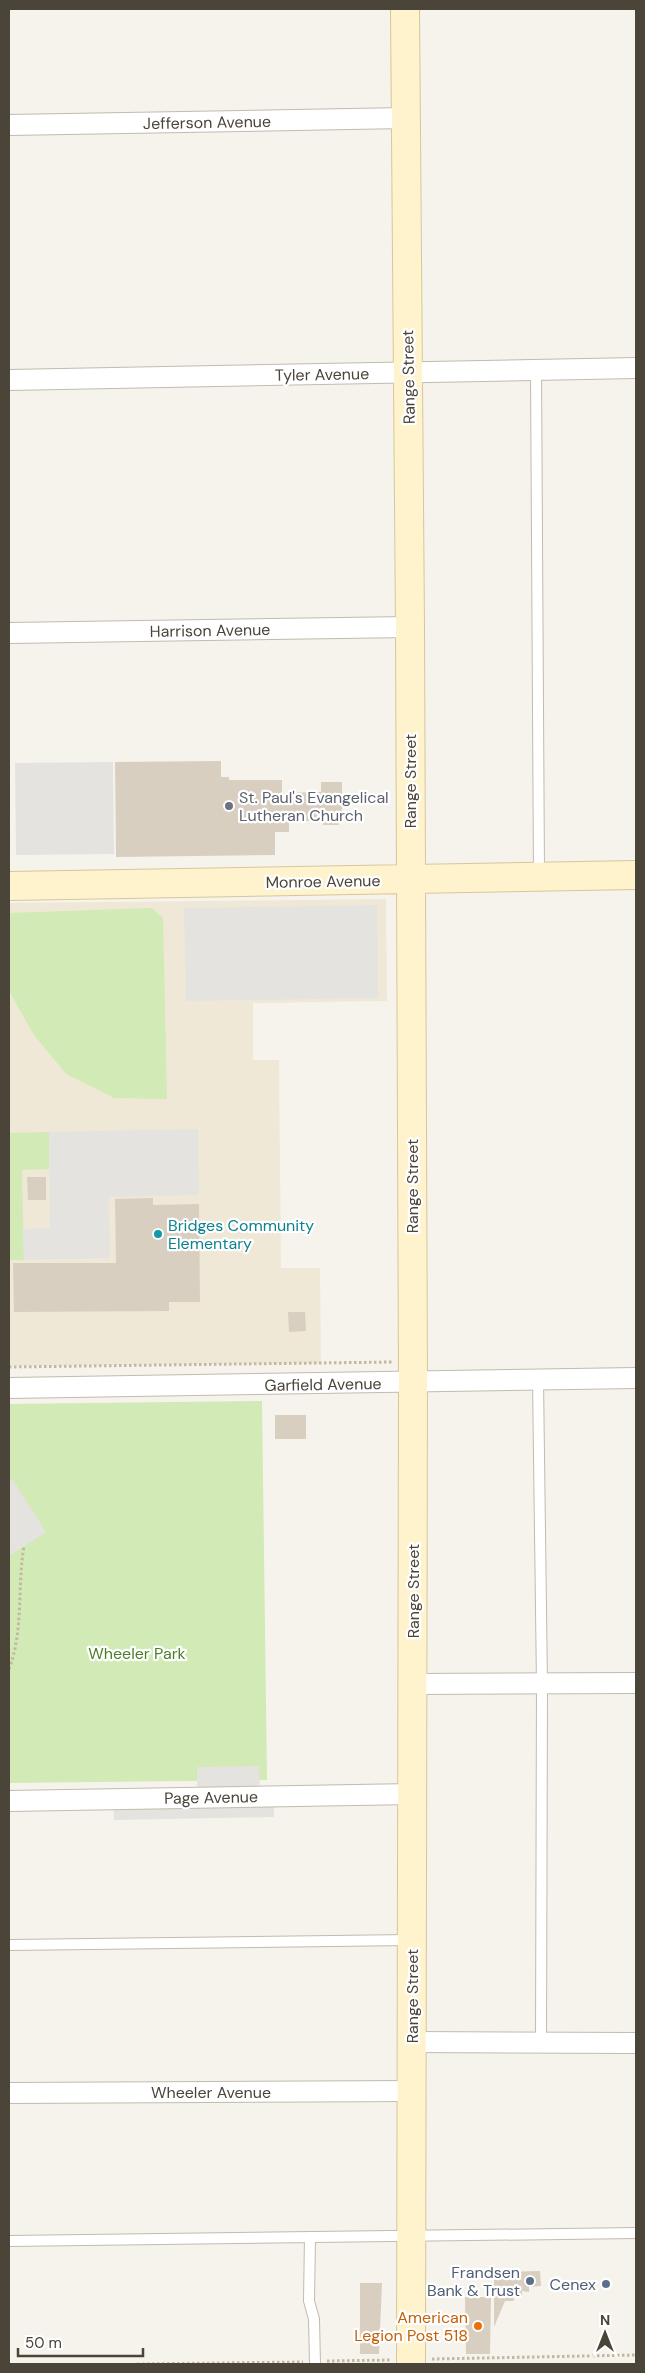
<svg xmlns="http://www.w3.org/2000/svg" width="645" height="2373" font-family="'DM Sans',sans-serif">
  <rect width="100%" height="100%" fill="#f6f3ec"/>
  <path fill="#efe8d6" d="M386,899l1,102 -134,2v57h26l2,208h39l1,95 -312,3v-463z"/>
  <path fill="#d2eab5" d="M152,908l11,10 4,181 -53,-1 -48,-24 -32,-39 -25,-44v-78z
    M49,1132v37l-27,1 2,90h-15v-127z
    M262,1401l5,379 -258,3v-379z"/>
  <path fill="#e5e3e0" d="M113,762l1,92 -98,1 -1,-92z
    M377,905l1,93 -192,3 -2,-93z
    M198,1129l1,66 -90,2 1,61 -86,2 -1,-31 27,-1 -1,-96z
    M13,1480l33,52 -37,24v-75z
    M259,1766l1,30h14v21l-160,3 -1,-21 84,-2v-30z"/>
  <path fill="#d8cfc1" d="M221,761v16h8v3h53v13l39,-1v-10h21v38h-3v5h-16v-4h-34v11h-14v23l-159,2 -1,-95z
    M27,1177h19v23h-18z
    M153,1198v7l46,-1 1,98h-31v9l-155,1 -1,-49h103l-1,-64z
    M288,1312h17l1,19 -17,1z
    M275,1415h31v24h-31z
    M540,2271l1,15 -12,1v5l-7,-1v5h-9l1,5h-9l-11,26v-55z
    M360,2283h22l-3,71h-19z
    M465,2297h26l-1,57h-24z"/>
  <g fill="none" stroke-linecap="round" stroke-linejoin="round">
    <defs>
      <path id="lane" d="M536,370l3,506
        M538,1379l4,306 -1,357
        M9,1945l402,-5
        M310,2237l-1,64 5,18 1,45
        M9,2241l627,-8"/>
      <path id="street" d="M9,125l396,-7
        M9,380l627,-12
        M9,633l401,-6
        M9,1388l627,-10
        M413,1684l223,-1
        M9,1801l404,-7
        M412,2042l224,1
        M9,2093l404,-2"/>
      <path id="secondary" d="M405,9l5,618 3,756 -2,981
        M9,886l627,-11"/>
    </defs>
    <use href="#lane" stroke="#c2bbae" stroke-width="12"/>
    <use href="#street" stroke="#c2bbae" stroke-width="22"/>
    <use href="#secondary" stroke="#d6c79b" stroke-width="30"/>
    <path stroke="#c4b79f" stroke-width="3" stroke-dasharray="2.5 2.5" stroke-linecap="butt" d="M9,1367l384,-5
      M9,1669c15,-39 8,-82 15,-123
      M432,2359l204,-4
      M327,2361l64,-1
      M137,2364l166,-2"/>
    <use href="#lane" stroke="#fff" stroke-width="10"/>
    <use href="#street" stroke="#fff" stroke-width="20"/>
    <use href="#secondary" stroke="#fff3cd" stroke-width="28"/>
  </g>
  <circle fill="#6b7280" stroke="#fff" stroke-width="2" cx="229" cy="806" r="5"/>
  <circle fill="#0f9aa8" stroke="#fff" stroke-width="2" cx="158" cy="1234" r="5"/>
  <g fill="#5c6f8a" stroke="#fff" stroke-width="2">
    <circle cx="530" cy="2281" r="5"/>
    <circle cx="606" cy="2284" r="5"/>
  </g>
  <circle fill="#e8710a" stroke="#fff" stroke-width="2" cx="478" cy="2326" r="5"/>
  <g text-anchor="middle" stroke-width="4.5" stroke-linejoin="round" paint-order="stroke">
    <g font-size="16" fill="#4b4439" stroke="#fff">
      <text transform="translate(207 122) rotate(-1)" y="6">Jefferson Avenue</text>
      <text transform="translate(322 374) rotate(-1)" y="6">Tyler Avenue</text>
      <text transform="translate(408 377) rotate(-91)" y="6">Range Street</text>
      <text transform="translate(210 630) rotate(-1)" y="6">Harrison Avenue</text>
      <text transform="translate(410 781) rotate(-90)" y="6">Range Street</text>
      <text transform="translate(323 881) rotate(-1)" y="6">Monroe Avenue</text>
      <text transform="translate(412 1186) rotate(-90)" y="6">Range Street</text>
      <text transform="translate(323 1384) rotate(-1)" y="6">Garfield Avenue</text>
      <text transform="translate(413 1591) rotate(-90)" y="6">Range Street</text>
      <text transform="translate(211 1797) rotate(-1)" y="6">Page Avenue</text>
      <text transform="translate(412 1996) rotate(-90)" y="6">Range Street</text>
      <text x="211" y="2098">Wheeler Avenue</text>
    </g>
    <g font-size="16" fill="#5b616d" stroke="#fff" text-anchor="start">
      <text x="239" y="803">St. Paul's Evangelical<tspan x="239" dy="18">Lutheran Church</tspan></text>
    </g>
    <g font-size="16" fill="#0d838f" stroke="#fff" text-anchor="start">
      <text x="168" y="1231">Bridges Community<tspan x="168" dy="18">Elementary</tspan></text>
    </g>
    <g font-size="16" fill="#4a7f2a" stroke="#fff">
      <text x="137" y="1659">Wheeler Park</text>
    </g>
    <g font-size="16" fill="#4e5e75" stroke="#fff" text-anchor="end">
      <text x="520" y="2278">Frandsen<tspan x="520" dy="18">Bank &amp; Trust</tspan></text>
      <text x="596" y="2290">Cenex</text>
    </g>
    <g font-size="16" fill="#c56008" stroke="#fff" text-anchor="end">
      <text x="468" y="2323">American<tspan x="468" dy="18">Legion Post 518</tspan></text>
    </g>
  </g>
  <rect width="645" height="2373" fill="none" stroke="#4b4439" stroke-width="20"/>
  <g transform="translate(605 2333)" stroke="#ffffff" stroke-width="4" paint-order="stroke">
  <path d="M0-4L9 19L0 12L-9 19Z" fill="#4b4439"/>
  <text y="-8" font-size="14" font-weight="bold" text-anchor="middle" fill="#4b4439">N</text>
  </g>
  <path d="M18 2348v8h125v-8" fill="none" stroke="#4b4439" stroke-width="2.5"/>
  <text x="25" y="2348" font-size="15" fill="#4b4439" stroke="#ffffff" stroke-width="4" paint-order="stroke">50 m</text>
</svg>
